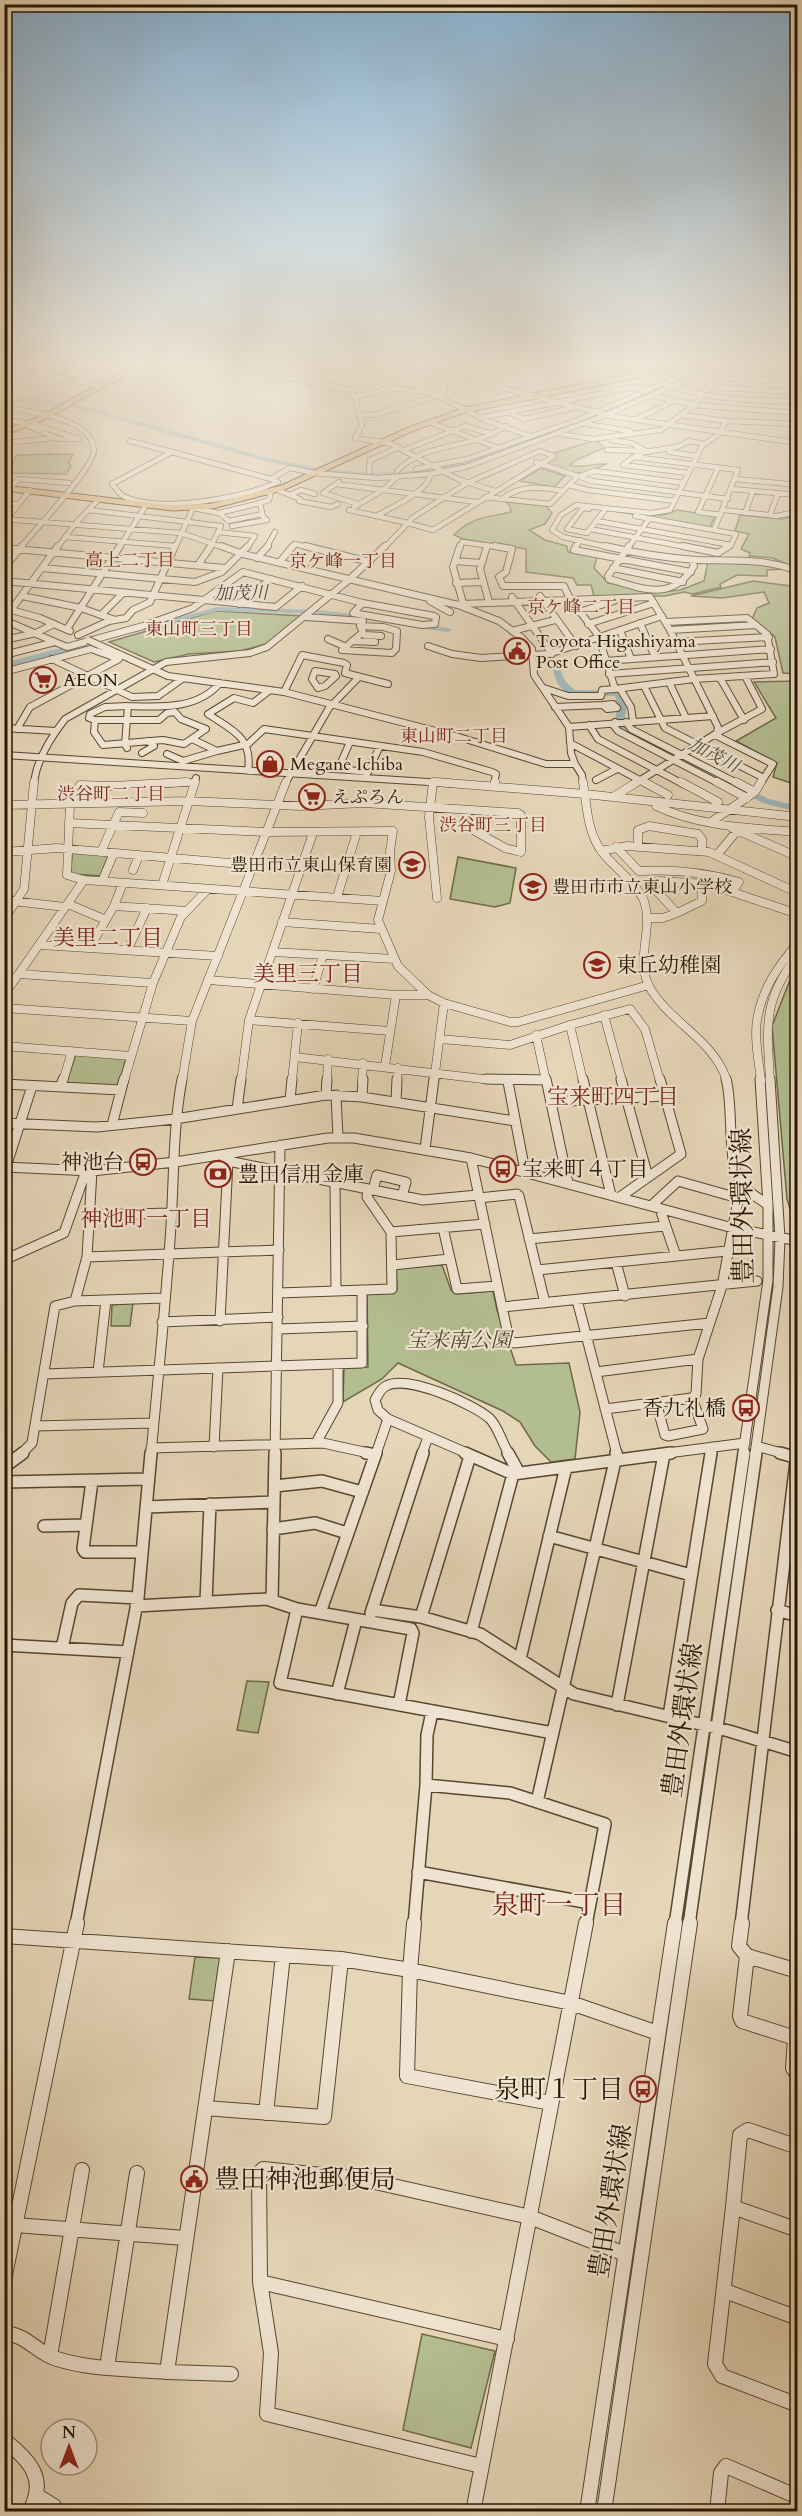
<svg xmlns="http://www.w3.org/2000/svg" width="802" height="2516" font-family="Cardo,'Noto Serif JP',serif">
  <rect width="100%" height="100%" fill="#e6d6b8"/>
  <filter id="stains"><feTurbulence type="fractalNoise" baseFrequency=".00333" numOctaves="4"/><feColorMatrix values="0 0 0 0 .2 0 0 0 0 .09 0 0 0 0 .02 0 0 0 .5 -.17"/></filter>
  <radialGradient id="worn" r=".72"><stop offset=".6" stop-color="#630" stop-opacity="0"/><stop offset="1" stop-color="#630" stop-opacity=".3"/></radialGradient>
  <path fill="#b3be90" stroke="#6e6a48" stroke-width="1.5" d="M596,440l8,8 -28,12 -6,5c11,4 24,-2 36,-1 -29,15 -36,9 -64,-1l15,-7 -3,-3z
    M16,455l54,-1 3,1 -5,7 3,4 -5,8 -58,-1z
    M541,468l24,8 -11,11 -34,-6z
    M506,502l40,4 6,7 -7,11 -16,6 16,10 22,6 1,6 29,5 -3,11 14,15 55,9 17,-2 24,-9 4,-19c30,-8 62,-1 89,11v8l-7,-10 -8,-2 -15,1v6l-30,-1 -17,9 1,3 -28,7 -9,-2 -19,4h-71l-3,-11h-14l-4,-7 -47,-6v-23l-63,-10 -9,-4c16,-18 36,-18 57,-23l-1,-6z
    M589,507l60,8h15l13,-5 38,6 -5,11z
    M740,515l43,4 14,-4v54l-24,-11 -24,-2 1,-3 -9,-4 8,-15 -14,-3z
    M753,581l38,5 6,-2v90l-14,-1 -8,-36 -23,-18 5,-11 12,-5 -5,-11 -42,6 -31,-2z
    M215,611l88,5 -37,28 -26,7 -51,3 -35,8 -45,-20z
    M797,681v104l-24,-8 4,-14 -41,-22 40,-23 -22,-36z
    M72,851l37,3 -9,22 -29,-2z
    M458,857l58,11 -6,35 -15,4 -45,-8z
    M797,962l1,1 -1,250 -7,-4 -3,-10 -15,-173z
    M76,1054l50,4 -8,29 -52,-2z
    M442,1265l9,25 5,4 37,-3 4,19 19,55 53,-2 11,49 -5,47 -24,3 -16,-16 -15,-24 -17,-11 -105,-48 -16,16 -39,23 1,-34 24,-1 -1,-74 30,-3 -1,-22z
    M133,1303l-3,23h-19l1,-21z
    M247,1681l22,1 -11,51 -21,-3z
    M195,1957l27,1 -6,43 -27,-2z
    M422,2334l73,17 -24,97 -68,-18z"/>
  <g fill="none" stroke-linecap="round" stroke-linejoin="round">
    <path stroke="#6e7671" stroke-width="1.5" d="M700,367l22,6
      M727,373l66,5"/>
    <path fill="#9db6bb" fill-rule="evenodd" d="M723,360h10l-37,12 -59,26 -5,-1 60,-27z
      M4,397l61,4 200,56 52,11 51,5 46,-2 39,-6 79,-29 5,1 -83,32 -40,6 -46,2 -51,-5 -53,-11 -199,-56 -61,-4z
      M217,607l102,3 56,7 4,2 -4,2 -56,-7 -102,-3 -84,22 -4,-2z
      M408,623l40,5 4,2 -4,2 -37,-5h-3z
      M83,642l3,1v4l-82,21v-5z
      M553,667h6l6,14 10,9 46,1 6,15 -3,14 1,7 144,72 29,7v6l-35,-9 -145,-73c-6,-14 2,-19 -3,-34 -19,-1 -43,7 -56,-11 -4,-6 -6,-12 -6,-18z"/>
    <defs>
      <path id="minor-far5" d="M197,360l153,30 5,7 7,28 -7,13 34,5 71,37 35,11
        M308,360l104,5 204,52 182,26
        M669,360c-10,5 -24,3 -32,11 50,29 105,29 161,31
        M794,360l3,38
        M739,362l59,1
        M357,365l16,15 19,8
        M4,367l97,19
        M9,368l16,-8
        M433,370l-7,7 19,9 -3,4 -7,2
        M264,373l24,-13
        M715,378l55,3
        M332,387l9,-8 5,-14 -4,-2
        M707,387l90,5
        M651,395l43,10 104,8
        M355,397l37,-9 40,5 55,28 43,15
        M4,407c23,4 73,10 86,31 2,3 4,10 4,13 -3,20 -59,79 -74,97
        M508,412l16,7 48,-11
        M682,415l44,6 72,3
        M360,416l18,-2 97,-30 13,-8 -6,-16
        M480,418l153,-31 15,3
        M635,420l38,-19
        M4,422l11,-1 12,3
        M429,422l69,26
        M587,424l43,7
        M26,425l33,14h20l-49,-16
        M560,434l33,5 68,-9 33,-25 21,-27 15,-8 40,2
        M611,440l20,3 17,9
        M130,441l42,11
        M4,443l50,-5
        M404,450l61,-24 27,8
        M607,450l37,1
        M540,451l14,5 -121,74 -25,-7 4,-5 55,-35z
        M172,452l99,27 7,3c-36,16 -116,31 -153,15 -5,-2 -9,-8 -13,-13z
        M669,452l27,4
        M634,457l104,13 -24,60
        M536,462l56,19 136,18
        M718,468l-20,44 23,3
        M416,469l51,-10 113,-40 96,-41 11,-7 -8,-4
        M397,471c29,-30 73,-21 109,-45
        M369,472l1,-12 29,-13
        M688,473l-65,-8 12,-9 10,-4 32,-5 12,-6 15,3
        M271,479l19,-11 24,5 63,5 53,-4 36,-7 140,-52 82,-36 18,-11 39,-8
        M735,479l63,6
        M339,482l-16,11 35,11
        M336,484l141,18
        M569,485l19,5 87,11
        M9,488l10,-9 50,4
        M732,489l66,6
        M277,490l23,9 -1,2 32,6 7,-3
        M290,495l11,-5 14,4
        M485,497l65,7 27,-27 18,-6 89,12
        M502,499c19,-15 39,-12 61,-8
        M260,503l-41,10 10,8 33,-7
        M4,504h15
        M354,507l29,-17 14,-13
        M589,509l-6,-1 -16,21 20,4 17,-22
        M89,510l132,16 -11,22
        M349,510l59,13
        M723,510l54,6 18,-4 3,-6
        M745,513l8,-22
        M770,515l8,-22
        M376,516c14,-8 54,-25 54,-42
        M635,516l101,18 -5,11 -5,3
        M4,519l177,14 44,15
        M5,521l25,-31
        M597,521l134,24
        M232,526l35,-6 -4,-3 -3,-14 9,-3 2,-8
        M590,529l101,19
        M218,532l37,4 -8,12
        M66,537l109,9
        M57,548l18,-24 24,-25
        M119,548l27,-43
        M175,548l18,-40 26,5
        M266,548l9,-16
        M292,548l3,-4 16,4
        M384,548l24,-25
        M460,548l2,-6 43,6
        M486,548l1,-3
        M575,548l5,-8
        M612,548l-49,-11 -11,-7 9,-15 15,-10 75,8 19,-3 32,-64 17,-12 7,-13
        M628,548l21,-29"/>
      <path id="minor-far4" d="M221,546l22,8 215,51 41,16 23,17 10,11 2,26 35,52 2,26 4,11
        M305,546l65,16
        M460,546l-7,21 10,36
        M487,546l-7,23 9,33
        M494,546l18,3 -6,23 -7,5 4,9h61l6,13 28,36 17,54 79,-10 80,-5 -7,-40 -20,-16 -81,4
        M576,546l-2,4 117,22
        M605,546c30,7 61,12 92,14 36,1 67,-2 101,11
        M629,546l-21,30 1,3c34,10 63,23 85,-13l-2,-6
        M683,546l35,7 11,-7
        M4,548l221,20
        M257,558l11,-12
        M455,561l26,2
        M279,563l14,-17
        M198,565l13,-19
        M4,568l18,-22
        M42,568l153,14 27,-10 26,-26
        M613,568l70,14
        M4,581l272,26 26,-21
        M456,583l27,-1
        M22,596l59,12 34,12
        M540,596l36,50
        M512,597l40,57
        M430,601l20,11
        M363,603l71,13 2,1 -1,7 -13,1 -69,-12z
        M239,604l32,-25
        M460,604l190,-7 20,33 48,97 -1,6
        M4,608l36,10 30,13
        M11,610l47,-64
        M579,612l35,-11
        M101,615l22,-22
        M306,617l57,4 -3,5
        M4,620l51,22 -51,13
        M640,623l15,34
        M588,624l66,-21
        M360,626l23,1 14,4 -1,18 -4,4 -50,-3 21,-18z
        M67,629l53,-83
        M620,630l11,29
        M670,630l86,-5
        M512,631l43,-11
        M78,635l31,-14 17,-3 7,-8 17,-8 25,-56
        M365,635l16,1
        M328,639l16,7
        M4,640l32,-7 18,-9
        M352,641l23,1
        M55,642l12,5 76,-21 50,-18 50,-36 120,31
        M676,642l93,-5
        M99,645l69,31 116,16 175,45 87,27h29l7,11 1,9
        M428,646l24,8 29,4 68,-4 113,-38
        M52,659l80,38 26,-1 24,-17
        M605,661l166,-12
        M315,671l20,3 1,2 -11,10 -7,2 -6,-9z
        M4,672l87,-23 28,10 -89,48 -13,22
        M609,674l164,-12
        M720,678l24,42
        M669,682l17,36
        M644,686l21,42 99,50
        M544,688l24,8h33l1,-6 13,-1
        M620,689l11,18 2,14
        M284,692l18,-37 42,8 3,2 -2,8 43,11
        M613,704l4,4 -10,1 -4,-4z
        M555,707l48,-2
        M175,712l6,7 25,10 -22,15 -21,-4 -60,5 -9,-13 1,-12h64l8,-7z
        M95,720l-6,-2 1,-4 15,-7 23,-1
        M615,722l-1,4 4,5 102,53
        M626,722l5,7 108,55
        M589,725l9,14 85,45
        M569,727l144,-11
        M4,728l52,3
        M715,735l58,29 -13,20
        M192,739l25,12 31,-7 16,-15 159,23 69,20 4,2 -2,10
        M350,742l-12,27 30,3
        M570,743l77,41
        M127,748l-2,-4 3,-38c32,1 69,4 92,-23
        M142,753l12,-7 -6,-5
        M167,754l16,7 34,-10
        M4,755l456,29
        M248,771c5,-34 -16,-41 -40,-57l26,-16 19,5 17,-13
        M314,775l3,-6h21
        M366,776l14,-30
        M596,780l21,-11
        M34,784c2,-23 17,-47 31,-65l101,-57 84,-9 17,-6 83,-68 35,-33
        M157,784l37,-2
        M194,784l2,-6
        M285,784l44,-76 30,-31
        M634,784l83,-51 45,-24 -17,-33"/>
      <path id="minor-far3" d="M187,782l-74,4 -33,-1 -10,19 -3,71 17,5 299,21
        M433,782l-4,35 8,81
        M436,782l149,12 213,23
        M583,782c4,24 4,50 19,70 11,14 36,33 42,49 10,28 -9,57 5,85 19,36 65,53 78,95
        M644,782l24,13
        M681,782l37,20
        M717,782l30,16
        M736,782l19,10
        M494,786l1,-4
        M613,797l24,-15
        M656,802v4c44,21 94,22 142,26
        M4,805l184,-4 112,5 64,-3 154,10 3,2v37l-16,-4 -39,-22 1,-16
        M711,822l44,-30 6,-10
        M69,823l197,9 127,-1 -3,20 1,20 -13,49 20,46 30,29 16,8 66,19h8l131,-37
        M732,828l66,29
        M638,846v-16l11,-4 49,8 4,5v12
        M616,847l23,24c35,-2 67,1 100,11l-7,10
        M601,851l26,-5 82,6 89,41
        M4,852l53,-4 196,17
        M101,852l18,-40 24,1
        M717,855l20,-24
        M133,870l6,-14
        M102,881l12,-28
        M162,885l33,-103
        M337,897l20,-65
        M4,900l61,7
        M68,904l38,16
        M114,906l73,5
        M677,913l25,-12v-17
        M648,918h15l14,-5 -26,-28 7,-4 50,3 90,30
        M4,919l20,-30 10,-107
        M282,922l99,7
        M40,945l178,11
        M90,947l24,-41 9,-23
        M128,949l19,-41
        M273,952l121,7
        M19,974l134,9
        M208,980l188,15h32
        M313,989l10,-34
        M4,995l80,-115
        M4,1008l188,13
        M604,1015l18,66
        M249,1020l141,11
        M570,1025l13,56
        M536,1035l10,46
        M440,1039l70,6 60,-20 60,-16 15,20 15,52
        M4,1046l127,10
        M295,1057l188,22 63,1
        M385,1066l11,-71
        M63,1081l9,-30
        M124,1081l29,-98 28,-66 27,-28
        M182,1081l10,-60 94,-239
        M241,1081l8,-61 64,-187
        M292,1081l6,-58
        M327,1081l1,-22
        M362,1081l1,-18
        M397,1081l1,-13
        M434,1081l10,-78
        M761,1081c-2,-19 -7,-42 -4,-61 5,-31 21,-54 41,-77
        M770,1081c-3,-54 -8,-81 28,-126"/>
      <path id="minor-far2" d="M486,1079l60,1
        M546,1079l22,104
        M583,1079l28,116
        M621,1079l27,98
        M726,1079c8,26 0,88 16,106 7,8 18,14 26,20
        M508,1082l17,89
        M4,1084l117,6
        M61,1087l2,-8
        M326,1095l1,-16
        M336,1095l2,43
        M362,1097l1,-18
        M290,1100l2,-21
        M396,1102l1,-23
        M551,1102l114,-6
        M237,1109l4,-30
        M4,1123l93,4 78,-8 151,-24 36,2 153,24
        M112,1125l12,-46
        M425,1149l9,-70
        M222,1155l6,6 195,39 55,-5
        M471,1158l31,149 255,-26
        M4,1167l88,4 83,-9 153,-24h26l117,20 262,70 65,13
        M6,1167l26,-81
        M335,1183l1,107
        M373,1190l4,-15 29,7 -4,14
        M620,1197l61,-43 -21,-75
        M479,1198l38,-4 2,2 26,107
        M651,1206l27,-25 60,17
        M660,1209l16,47
        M88,1215l84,-2
        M443,1228l14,61 40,-3
        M391,1232l94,-8
        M529,1239l136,-13
        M87,1257l192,-7
        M4,1260l60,-27 22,-62
        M616,1262l9,34
        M393,1265l56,-6
        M798,1268v13
        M537,1270l190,-19
        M279,1293l113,-4 -1,-57 -24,-35 1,-8
        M577,1300l40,154
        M75,1301l12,-44 5,-86
        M502,1307l7,32 5,4 196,-20
        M220,1321l8,-160
        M162,1322l116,-5
        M278,1329l85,-3
        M98,1372l8,-72
        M596,1372l102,-13
        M44,1374l318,-11v-73
        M656,1402l9,33 3,1 35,-7 -11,-31
        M605,1409l87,-11 4,-4 2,-35 24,-73 19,-102
        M36,1426l117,-3
        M316,1443l22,-40v-38
        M756,1446l29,8
        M214,1447l4,-79
        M151,1448l172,-5 50,11
        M21,1454l11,-11 23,-137 20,-5 89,-3
        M151,1454c7,-76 15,-152 20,-228 3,-50 2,-98 11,-147
        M275,1454l5,-309
        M376,1454l12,-35
        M422,1454l6,-17
        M469,1454l-81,-35 -10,-9 -3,-10c3,-5 6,-12 11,-14 21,-12 87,18 103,32 8,6 14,27 20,36
        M660,1454l85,-11
        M711,1454l1,-7
        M743,1454l25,-174v-75l-8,-126
        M755,1454l23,-167 2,-49 -10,-159
        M797,1454l1,-12"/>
      <path id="minor-far1" d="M366,1453l9,2
        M465,1453l48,21 158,-21
        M508,1453l11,20
        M616,1453l2,7
        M780,1453l18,5
        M4,1467l19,-14
        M92,1481l-9,68 2,3h57
        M4,1482l143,-3
        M275,1486l47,-5 40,11
        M146,1507l128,-5
        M44,1526l42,-1
        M273,1529l42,-6 32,10
        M549,1536l142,39
        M272,1601l3,-148
        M206,1602l4,-98
        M136,1606l131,-7 30,10 114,20 2,4 -14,72
        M297,1609l-17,74 273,50
        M372,1610l49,7 59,17 94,60 155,37 69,21
        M777,1610l21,6
        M320,1613l56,-160
        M371,1613l52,-160
        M421,1617l49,-161
        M471,1632l42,-158
        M4,1645l124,7
        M62,1648l10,-45 7,-8 59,3
        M520,1659l46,-192
        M337,1694l19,-74
        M617,1705l47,-251
        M669,1716l42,-263
        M426,1785l1,-50 5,-23
        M537,1802l78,-341
        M418,1872l172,31
        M76,1925l62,-327 13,-145
        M414,1925l12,-140 84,8 95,31 -19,101
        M675,1925l69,-472
        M689,1925l67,-472
        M741,1925l56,-472"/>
      <path id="minor" d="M414,1923l-4,47 -3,106 144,27
        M742,1923l-3,23 8,10 51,15
        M4,1936l337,23 69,11 161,33 87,30
        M747,1956l-7,60 2,5 56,18
        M795,2038l-2,30 5,7
        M205,2108l119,9 17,-158
        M266,2113l17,-158
        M798,2147l-50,-17 -8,5 -7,72 65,23
        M733,2207l-18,157 7,12 76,29
        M15,2225l170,13
        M4,2280l73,-357
        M260,2282l247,57
        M725,2291l73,27
        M4,2333c24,2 31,19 53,26 35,11 74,10 110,13l61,-421
        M50,2356l32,-186
        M107,2367l30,-194
        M167,2372l64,2
        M4,2440c26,20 44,40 25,72
        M481,2466l-214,-52 4,-61 -11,-71 -1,-108 4,-5 99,10 168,38 95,37
        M36,2495l18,11 2,6
        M473,2512l113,-589
        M587,2512l88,-589
        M604,2512l86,-589
        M717,2512l4,-39 5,-7 72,31"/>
      <path id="major" d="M4,433l40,-16 105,-57
        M4,488l169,20 39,-2 70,-18 129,-59 54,-19 249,-50"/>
    </defs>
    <use href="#minor-far5" stroke="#58462f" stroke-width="6"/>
    <use href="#minor-far4" stroke="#58462f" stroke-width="8"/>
    <use href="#minor-far3" stroke="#58462f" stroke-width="9"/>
    <use href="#minor-far2" stroke="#58462f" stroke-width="11"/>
    <use href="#minor-far1" stroke="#58462f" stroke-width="14"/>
    <use href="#minor" stroke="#58462f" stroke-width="16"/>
    <use href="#major" stroke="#281601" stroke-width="7"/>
    <use href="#minor-far5" stroke="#efe4d1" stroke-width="4.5"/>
    <use href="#minor-far4" stroke="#efe4d1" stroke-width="6"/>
    <use href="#minor-far3" stroke="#efe4d1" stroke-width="8"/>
    <use href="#minor-far2" stroke="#efe4d1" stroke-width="9"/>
    <use href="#minor-far1" stroke="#efe4d1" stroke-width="11"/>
    <use href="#minor" stroke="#efe4d1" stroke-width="14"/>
    <use href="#major" stroke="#e3bb7c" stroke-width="5"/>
    <defs>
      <path id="minor-bridge" d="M88,640l11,5"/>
    </defs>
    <use href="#minor-bridge" stroke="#58462f" stroke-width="8" stroke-linecap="butt"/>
    <use href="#minor-bridge" stroke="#efe4d1" stroke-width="6"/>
  </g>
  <linearGradient id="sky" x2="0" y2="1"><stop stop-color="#8ab5d6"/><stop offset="0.51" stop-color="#f4eddf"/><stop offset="1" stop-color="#f4eddf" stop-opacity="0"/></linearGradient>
  <rect width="802" height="712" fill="url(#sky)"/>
  <defs>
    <symbol id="civic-ring" viewBox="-11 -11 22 22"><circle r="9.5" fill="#efe4d1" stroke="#8f2418" stroke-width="1.5"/><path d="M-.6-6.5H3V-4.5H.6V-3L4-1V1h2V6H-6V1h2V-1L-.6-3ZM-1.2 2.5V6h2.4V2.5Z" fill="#8f2418"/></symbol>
    <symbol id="supermarket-ring" viewBox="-11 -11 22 22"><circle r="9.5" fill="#efe4d1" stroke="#8f2418" stroke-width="1.5"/><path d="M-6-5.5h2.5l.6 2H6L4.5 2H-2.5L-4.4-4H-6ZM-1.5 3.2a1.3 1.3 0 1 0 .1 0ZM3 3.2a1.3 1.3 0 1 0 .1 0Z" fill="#8f2418"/></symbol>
    <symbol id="shop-ring" viewBox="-11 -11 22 22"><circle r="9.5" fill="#efe4d1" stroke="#8f2418" stroke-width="1.5"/><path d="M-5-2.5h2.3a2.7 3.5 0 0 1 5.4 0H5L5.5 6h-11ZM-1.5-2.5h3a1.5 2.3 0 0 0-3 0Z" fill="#8f2418"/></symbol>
    <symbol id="school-ring" viewBox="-11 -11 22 22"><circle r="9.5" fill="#efe4d1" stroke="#8f2418" stroke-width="1.5"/><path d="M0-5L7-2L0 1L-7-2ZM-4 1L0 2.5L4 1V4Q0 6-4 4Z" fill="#8f2418"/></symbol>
    <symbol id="bus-ring" viewBox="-11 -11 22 22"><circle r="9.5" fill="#efe4d1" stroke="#8f2418" stroke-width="1.5"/><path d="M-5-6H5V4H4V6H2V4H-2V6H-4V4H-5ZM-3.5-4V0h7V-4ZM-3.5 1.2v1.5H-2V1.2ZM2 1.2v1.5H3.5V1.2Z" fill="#8f2418"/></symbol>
    <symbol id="bank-ring" viewBox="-11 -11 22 22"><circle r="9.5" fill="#efe4d1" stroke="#8f2418" stroke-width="1.5"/><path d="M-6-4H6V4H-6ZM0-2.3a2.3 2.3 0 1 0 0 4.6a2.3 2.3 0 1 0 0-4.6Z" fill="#8f2418"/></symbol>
  </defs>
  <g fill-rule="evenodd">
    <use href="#civic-ring" x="502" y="636" width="30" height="30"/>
    <use href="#supermarket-ring" x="28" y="665" width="30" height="30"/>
    <use href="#shop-ring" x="255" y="749" width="30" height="30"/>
    <use href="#supermarket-ring" x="297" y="782" width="30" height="30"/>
    <use href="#school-ring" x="397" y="850" width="30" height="30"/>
    <use href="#school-ring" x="518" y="872" width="30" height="30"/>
    <use href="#school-ring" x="582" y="950" width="30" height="30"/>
    <use href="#bus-ring" x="128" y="1147" width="30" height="30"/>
    <use href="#bus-ring" x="488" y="1154" width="30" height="30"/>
    <use href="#bank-ring" x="203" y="1159" width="30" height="30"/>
    <use href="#bus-ring" x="731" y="1393" width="30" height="30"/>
    <use href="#bus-ring" x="628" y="2074" width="30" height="30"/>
    <use href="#civic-ring" x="179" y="2164" width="30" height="30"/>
  </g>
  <g text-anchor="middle" stroke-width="4.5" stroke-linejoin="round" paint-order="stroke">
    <g font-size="18" fill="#7a1f14" stroke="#efe4d1">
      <text x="130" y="566">高上二丁目</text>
      <text x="343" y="567">京ケ峰一丁目</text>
      <text x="581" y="613">京ケ峰二丁目</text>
      <text x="199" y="635">東山町三丁目</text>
      <text x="454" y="742">東山町二丁目</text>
      <text x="111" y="800">渋谷町二丁目</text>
      <text x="493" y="831">渋谷町三丁目</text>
    </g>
    <g font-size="18" font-style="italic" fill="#514e42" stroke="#efe4d1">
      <text transform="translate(241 593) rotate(-1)" y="6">加茂川</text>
      <text transform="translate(714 755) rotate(27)" y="6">加茂川</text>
    </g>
    <g font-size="18" fill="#281601" stroke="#efe4d1" text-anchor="start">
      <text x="536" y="647">Toyota Higashiyama<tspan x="536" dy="21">Post Office</tspan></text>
      <text x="63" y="686">AEON</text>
      <text x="290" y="770">Megane Ichiba</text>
      <text x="332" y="803">えぷろん</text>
      <text x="392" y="871" text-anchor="end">豊田市立東山保育園</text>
      <text x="552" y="893">豊田市市立東山小学校</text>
    </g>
    <g font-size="21" fill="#281601" stroke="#efe4d1" text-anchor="start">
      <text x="616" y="972">東丘幼稚園</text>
      <text x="124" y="1169" text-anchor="end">神池台</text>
      <text x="522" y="1176">宝来町４丁目</text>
      <text x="238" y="1181">豊田信用金庫</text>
      <text x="726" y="1415" text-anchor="end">香九礼橋</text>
    </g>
    <g font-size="21" font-style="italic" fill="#52482c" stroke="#efe4d1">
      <text x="459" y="1347">宝来南公園</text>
    </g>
    <g font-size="22" fill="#7a1f14" stroke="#efe4d1">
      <text x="108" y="945">美里二丁目</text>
      <text x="308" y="981">美里三丁目</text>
      <text x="613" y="1104">宝来町四丁目</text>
      <text x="146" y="1226">神池町一丁目</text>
    </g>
    <g font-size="26" fill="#281601" stroke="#efe4d1">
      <text transform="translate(742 1206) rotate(-91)" y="9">豊田外環状線</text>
      <text transform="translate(682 1720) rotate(-82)" y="9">豊田外環状線</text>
      <text transform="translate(610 2201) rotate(-81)" y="9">豊田外環状線</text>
    </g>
    <g font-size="26" fill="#281601" stroke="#efe4d1" text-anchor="end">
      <text x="624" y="2098">泉町１丁目</text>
      <text x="214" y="2188" text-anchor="start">豊田神池郵便局</text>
    </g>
    <g font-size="27" fill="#7a1f14" stroke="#efe4d1">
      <text x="559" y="1914">泉町一丁目</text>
    </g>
  </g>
  <rect width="802" height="2516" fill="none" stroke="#e6d6b8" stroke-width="24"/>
  <rect x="6" y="6" width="790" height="2504" fill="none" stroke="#281601" stroke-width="3"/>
  <rect x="12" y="12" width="778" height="2492" fill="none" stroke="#281601" stroke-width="1.5"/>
  <g transform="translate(69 2447)"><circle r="28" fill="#efe4d1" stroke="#9f927e" stroke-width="1.5"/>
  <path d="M0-4.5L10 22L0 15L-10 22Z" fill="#8f2418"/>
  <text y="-9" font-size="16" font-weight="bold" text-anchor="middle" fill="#281601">N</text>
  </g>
  <rect width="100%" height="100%" filter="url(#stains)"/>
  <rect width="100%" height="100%" fill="url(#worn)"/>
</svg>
